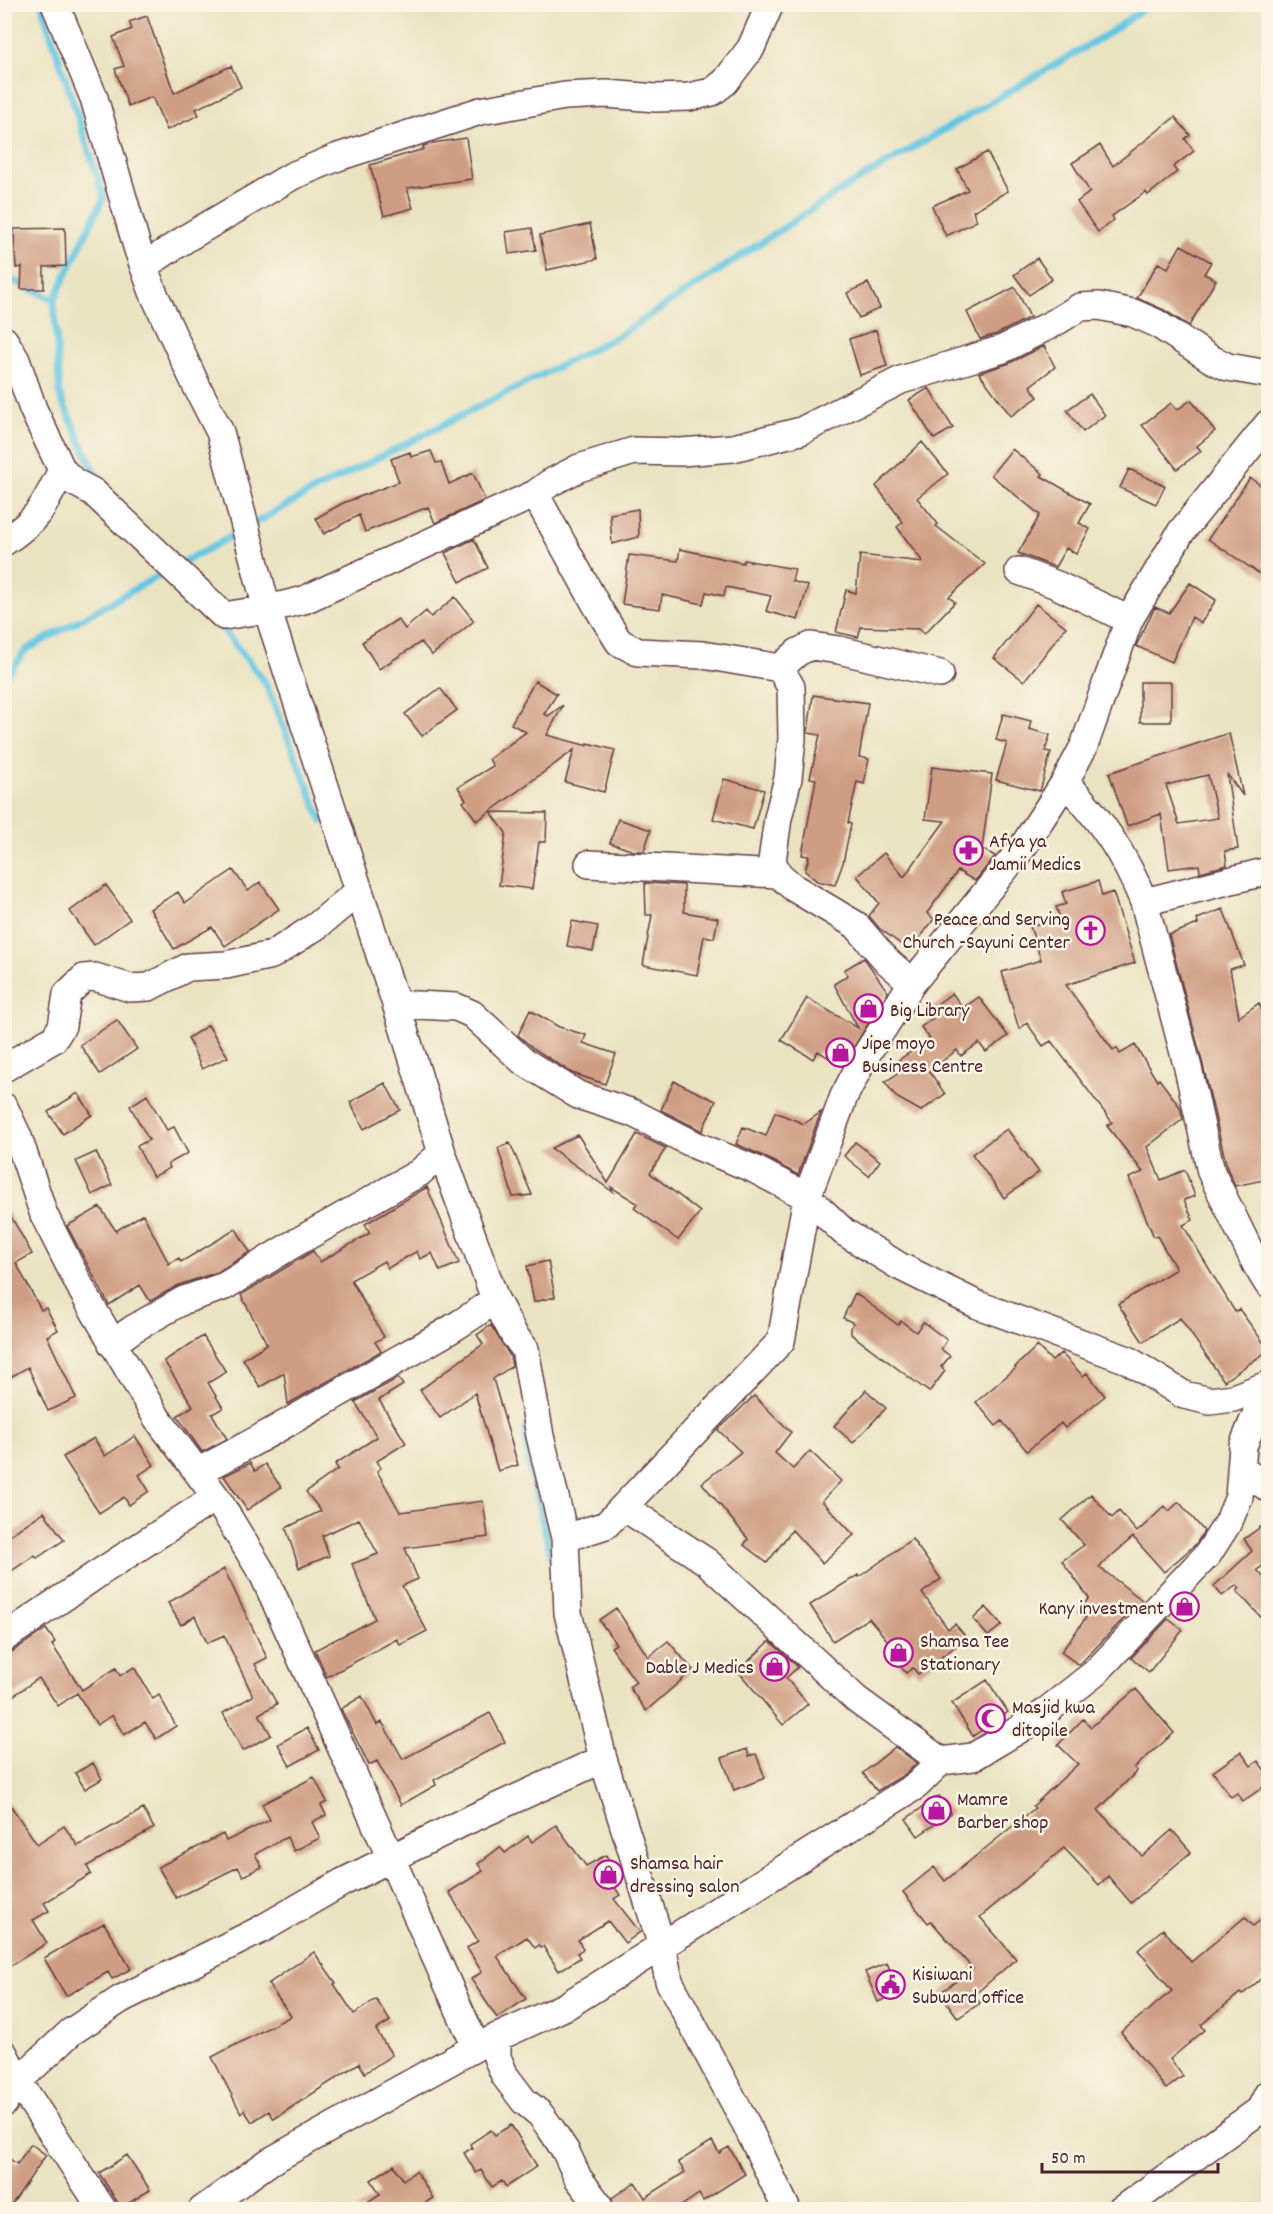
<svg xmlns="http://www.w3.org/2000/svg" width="1273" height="2214" font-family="Dekko,sans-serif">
  <rect width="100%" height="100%" fill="#fcf5e5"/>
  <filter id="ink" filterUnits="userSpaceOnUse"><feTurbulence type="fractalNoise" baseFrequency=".0167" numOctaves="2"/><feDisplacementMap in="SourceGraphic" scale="12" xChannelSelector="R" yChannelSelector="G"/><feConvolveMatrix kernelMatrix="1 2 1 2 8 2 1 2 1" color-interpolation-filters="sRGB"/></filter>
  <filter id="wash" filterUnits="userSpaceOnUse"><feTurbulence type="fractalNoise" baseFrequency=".008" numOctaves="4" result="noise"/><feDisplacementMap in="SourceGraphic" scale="24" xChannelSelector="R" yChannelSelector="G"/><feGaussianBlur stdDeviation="1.35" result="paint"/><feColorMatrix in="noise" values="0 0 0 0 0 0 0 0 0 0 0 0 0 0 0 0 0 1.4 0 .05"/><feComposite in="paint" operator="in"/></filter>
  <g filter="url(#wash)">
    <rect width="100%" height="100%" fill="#eae3c2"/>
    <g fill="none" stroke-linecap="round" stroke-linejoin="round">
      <path stroke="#64c6e2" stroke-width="7" d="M41,4l63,193 -50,103 6,96 40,88 -3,3
        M4,279l8,1 42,20
        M250,526l55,-31 315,-160 223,-146 266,-156 41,-29
        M179,565l61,-34
        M218,623l47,59 57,139
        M4,679l22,-29 143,-80
        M526,1429l2,33 26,105"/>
    </g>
    <g id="blocks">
      <path fill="#cf9d83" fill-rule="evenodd" d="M147,16l27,77 57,-27 10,21 -45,22 3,6 -32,15 -15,-33 -24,9 -13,-37 9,-3 -11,-29 19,-8 -3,-7z
        M1175,117l15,18 -5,4 9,12 -21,16 4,5 -29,23 -2,-3 -34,24 2,4 -16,12 -21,-30 13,-10 -18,-29 28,-18 13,21z
        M466,138l6,41 -65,9 6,20 -29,8 -14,-51 54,-16 -1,-3 10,-3z
        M987,152l21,39 -35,20 4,10 -31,15 -14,-30 36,-16 -11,-21z
        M590,224l7,35 -50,11 -7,-35z
        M65,228l1,38 -22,1v22h-23l1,-22 -6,1 -2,-39z
        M532,228l4,22 -27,4 -3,-22z
        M1181,245l30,17 -7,12 12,6 -27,46 -25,-16 -27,-12 21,-35 10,5z
        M1037,258l15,21 -23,16 -15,-20z
        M868,283l12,25 -21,10 -12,-25z
        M1015,287l15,30 -33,17 -17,5 -13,-27z
        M876,330l11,36 -27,9 -11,-36z
        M1044,346l11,21 -25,19 8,11 -27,19 -32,-43 31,-10z
        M929,388l24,40 -19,11 -25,-39z
        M1090,394l15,21 -22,17 -16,-22z
        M1191,400l24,31 -18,15 4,5 -24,18 -35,-44 29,-22 6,7z
        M922,442l26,32 -31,24 21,26 -2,2 49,38 -36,33 6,5 -31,32 -5,-5 -58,-2 -3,10 -22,-5 10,-42 10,3 4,-38 63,7 -26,-35 6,-5 -27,-36z
        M1012,449l31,25 -2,2 49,28 -11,19 11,6 -14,25 -10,-6 -11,19 -37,-14 22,-38 -49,-40z
        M431,451l5,12 5,-1 8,22 24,-11 12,27 -50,23 -7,-16 -63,25 -6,-17 -35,19 -8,-16 27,-15 56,-21 -8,-23 19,-7 1,5z
        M1129,469l36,17 -9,18 -36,-16z
        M1250,478l19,13v89l-61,-41z
        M638,509l1,28 -27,7 -2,-30z
        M474,539l14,29 -28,14 -15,-29z
        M680,549l63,14 1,-3 51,9 -3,12 16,5 -10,34 -32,-9 5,-15 -45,-9 -2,9 -18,-4 -3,12 -41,-9 -2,14 -38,-5 7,-49 49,6z
        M1190,583l26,17 -15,23 -9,-6 -20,45 -36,-16 19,-39 14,6z
        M455,597l19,24 -42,34 -11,-13 -42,27 -17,-27 36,-23 7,10 21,-18 5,6z
        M1036,604l30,23 -42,54 -30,-23z
        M535,681l22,13 -13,20 4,2 15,-11 -16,30 41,11v-3l27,7 -11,42 -39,-10 9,-32 -97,71 -14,-19 3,-2 -8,-13 35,-21 -4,-7 37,-27 -15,-8z
        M1140,682h31v40h-31z
        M440,688l17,22 -35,26 -17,-22z
        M813,695l55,8 -9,54 10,2 -5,25 -7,-2 -9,41 3,1 -8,39 -8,22 -18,-4 -12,-10 4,-15 -7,-1 14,-76 -6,-1 10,-43 -12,-2z
        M1003,714l28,7 -2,8 21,6 -5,16 6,1 -11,39 -44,-11 11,-37 -11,-3z
        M1229,733l14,63 -16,-22 11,75 -13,2 2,14 -27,7 -1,-7 -30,4 -8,-55 -34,12 -18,-53zM1208,775l10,43 -39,6 -13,-39z
        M932,767l60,7 -10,75 13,7 -20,25 -17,-10 -31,42 7,6 -24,32 -31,-23 -10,-12 10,-13 -22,-27 27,-23 20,24 41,-56 -20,-2z
        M724,779l40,11 -11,39 -40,-10z
        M491,812l56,1 -1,29h-7l-7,47 -33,-4 7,-52z
        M618,819l33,11 -7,21h-10l-24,-8z
        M233,870l15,21 12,-9 19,27 -54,37 -13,-19 -38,22 -24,-40 28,-17 7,11z
        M1098,881l4,15 11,-4 22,71 -69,22 47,65 4,-2 3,6 15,-9 22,36 2,-2 21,28 3,12 -36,28 14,33 24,-10 10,26 -11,4 9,20 -10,5 52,87 4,-3 30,41 -45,31 -44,-63 -37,24 -25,-38 58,-35 -19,-33 -3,1 -25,-59 14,-6 -36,-46 5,-4 -61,-81 -8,5 -16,-23 -8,6 -17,-57 39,-12 -11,-34 30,-8 -4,-11 10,-3 -4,-12z
        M645,883l39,2v27l34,6 -4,20 -10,-2 -7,39 -54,-10 9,-50h-6z
        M106,885l24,34 -36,26 -24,-34z
        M1223,909l21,56 -14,4 9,48 20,-14 10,26v150l-34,7 -8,-18 -24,-103 -34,-130 29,-11 -1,-5z
        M572,921l26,5 -5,25 -26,-5z
        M864,958l24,34 -46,74 -24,-15 -5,8 -32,-19 26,-42 51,30 -24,-44 14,-9 -4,-5z
        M952,993l11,15 16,-11 29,39 -22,16 -7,-9 -18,13 -4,-6 -28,21 16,23 -24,17 -25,-14 -11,-15 12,-8 -6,-9 39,-26 -9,-12 12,-9 -5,-7z
        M530,1010l29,17 27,8 -3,8 33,11 -11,30 -33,-11 -39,-25 -15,-13z
        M117,1020l20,29 -37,25 -20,-29z
        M208,1025l20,32 -26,12 -14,-31z
        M674,1081l42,20 -14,30 -41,-21z
        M385,1083l15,27 -36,19 -14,-27z
        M78,1093l14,22 -29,19 -15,-22z
        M147,1095l20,35 7,-3 14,26 -20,11 2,4 -17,9 -16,-31 12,-6 -19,-34z
        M775,1112l29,12 17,-12 -23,63 -37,-20 -25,-11 7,-17 23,9z
        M1007,1129l32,43 -35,26 -32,-44z
        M637,1134l29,14 -16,25 50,39 -22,28 -44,-32 3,-5 -26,-16 2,5 -62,-44 27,-13 30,48z
        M855,1142l25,19 -11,15 -25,-20z
        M510,1143l22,52 -19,2 -15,-49z
        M96,1152l16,33 -20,10 -16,-34z
        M427,1187l32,76 -19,8 -8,-18 -12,6 -3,-8 -29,17 -4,-7 -33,19 33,57 -9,5 6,9 -93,53 -4,-31 -24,14 -17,-28 24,-15 -26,-49 72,-44 7,11 50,-29 -5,-9z
        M4,1204l28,50 -16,9 25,47 5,-2 12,22 -11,6 29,62 -28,13 -20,-44 -24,14z
        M100,1207l16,24 27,-17 26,50 10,-6 2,4 55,-33 14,23 -32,20 -39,13 -29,16 -10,-16 -31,20 -42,-79z
        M548,1261l7,36 -21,5 -7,-36z
        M855,1293l43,32 3,-4 15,11 7,-10 24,18 -6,9 9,7 -9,11 4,4 -16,21 -78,-58v-7l3,-4 -11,-5z
        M491,1325l19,31 2,10 -19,13 25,86 -20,6 -23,-78 -35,25 -20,-28 63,-46 -6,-9z
        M203,1336l23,36 -18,11 15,25 -11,6 15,25 -25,13 -25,-36 16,-10 -29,-45z
        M1037,1346l15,15 9,-8 22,23 4,-3 18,23 -40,32 -4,-5 -34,28 -25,-30 -6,5 -20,-24 40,-34 -1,-1z
        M398,1378l5,7 -24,15 27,43 -29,18 4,7 -4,3 23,41 83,-11 5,36 -83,11 13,31 -16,7 25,45 -27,14 -3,-6 -70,38 -12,-27 60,-31 -23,-55 26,-10 -19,-35 -37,17 7,20 -30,12 -13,-40 35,-17 -15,-19 32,-23 -3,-5 42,-27 -22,-35z
        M866,1390l20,18 -33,35 -19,-17z
        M754,1396l37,36 -16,21 18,16 17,-18 31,30 -19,20 32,34 -32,28 -30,-33 -25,33 -23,-18 4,-6 -46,-56 39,-31 -23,-22z
        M135,1436l19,29 -15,10 10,16 -20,14 -5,-8 -25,16 -36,-56 31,-19 11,18z
        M250,1463l5,8 10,-7 16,23 -34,23 -23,-34z
        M1091,1494l21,24 7,-7 18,21 28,-26 4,5 10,-9 25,29 -8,13 -32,28 -31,-35 -34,30 43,33 -63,65 -18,-13 25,-34 -8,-6 11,-14 -27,-37 22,-16 -22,-25z
        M44,1512l20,28 -27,18 -2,-3 -31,21v-37z
        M1269,1521v52l-6,-7 -6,4 12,13v43l-32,-35 3,-3 -3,-3 -15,11 -8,-10 38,-35 -8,-12z
        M912,1539l29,40 -19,14 26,36 7,-5 12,14 -49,36 -5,-6 -7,5 -19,-23 5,-4 -23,-28 -36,23 -23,-36 48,-30 1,2z
        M224,1569l43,89 -12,6 22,40 -18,10 12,21 -28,16 -20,-38 30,-17 -29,-61 -17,8 -12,-27 -14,9 -13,-22z
        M986,1607l16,18 -14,11 -15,-17z
        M616,1608l32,49 20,-16 25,29 -47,41 -17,-24 7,-5 -25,-35 5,-3 -17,-24z
        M1168,1619l15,11 -34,42 -18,-14z
        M46,1629l9,13 -3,3 30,45 34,-22 4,8 14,-9 19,32 6,-4 17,31 -20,13 -11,-17 -21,13 -12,-20 -15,10 -20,-32 -19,13 -19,-28 -35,24v-48l9,-3z
        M770,1641l28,26 -12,11 22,26 -25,21 -45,-54z
        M987,1680l21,32 -35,24 -21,-33z
        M1136,1689l38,44 -40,35 3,3 -39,39 44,46 30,-26 19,22 -60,51 -23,-27 -9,9 -35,-37 -84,69 36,42 -42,36 6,8 -22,15 -18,-25 33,-24 -42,-48 -3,2 -25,-31 31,-25 11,14 90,-73 -2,-2 45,-42 -20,-19 25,-26 8,8z
        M362,1696l15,29 5,-3 21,37 87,-46 15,29 -71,38 2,5 -35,20 -24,-44 -8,4 -28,-56z
        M307,1728l12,22 -29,16 -12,-22z
        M895,1747l22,16 -10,10 -30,18 -14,-18z
        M747,1749l2,7 7,-2 9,24 -31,12 -12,-32z
        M1241,1752l10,14 7,-5 11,15v7l-26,18 -6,-8 -6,4 -18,-25z
        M93,1763l9,16 -17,10 -10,-16z
        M314,1777l13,25 -6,3 5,10 -14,7 8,16 -26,13 -7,-14 -32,17 7,13 -19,9 -5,-9 -62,31 -18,-31 65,-33 3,7 44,-21 -8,-16z
        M4,1796l33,48 27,-18 14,20 65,-37 11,19 -67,38 4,8 -47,29 5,8 -16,9 14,23 -43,27z
        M939,1796l12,17 -33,23 -12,-17z
        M556,1825l30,41 20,-11 15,27 -7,4 6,9 -6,4 26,33 -15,11 -17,-22 -30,19 5,9 -6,4 3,5 -21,13 -16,-25 -2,1 -2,-2 -4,3 -8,-11 -30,19 29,43 -29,19 -26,-39 11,-7 -15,-24 11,-7 -29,-49 34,-21 -5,-7 22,-17 5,6 23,-17 4,6z
        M1269,1913v59l-27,23 -2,-2 -39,32 4,5 -35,29 13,17 -17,13 -45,-57 51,-41 -34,-41 25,-21 28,33 54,-45 8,9z
        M104,1923l27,46 -19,10 -4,-7 -42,24 -22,-38z
        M314,1952l22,31 -2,1 20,30 22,-15 14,22 -14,9 16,25 -27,18 -6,-10 -85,56 -5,-8 -17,11 -8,-12 -3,3 -29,-56 79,-41 -23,-32z
        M887,1963l13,29 -22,10 -13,-30z
        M511,2125l26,41 -31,21 -4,-6 -10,6 -11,-17 -5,3 -12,-20 8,-5 -2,-4 21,-14 4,5z
        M712,2141l7,12 10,-6 16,27 -42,27 -4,-7 -24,16h-62l-1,-12 23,-16 10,16 40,-26 -7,-10z
        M31,2144l15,11 -38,55h-4v-55l13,9z
        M127,2155l23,35 -29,18 -22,-35z
        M394,2165l9,15 13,-9 17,27 -19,12h-59l25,-16 -9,-14z"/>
    </g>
  </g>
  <g filter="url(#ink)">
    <use href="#blocks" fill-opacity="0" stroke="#623c42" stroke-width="1.5"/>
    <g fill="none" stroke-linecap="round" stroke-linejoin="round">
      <defs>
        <path id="minor" d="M55,4l39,94 44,152 15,42 43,93 24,47 47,177 129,395 46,149 53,146 19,36 11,14 15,87 25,102 3,75 35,146 59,187 7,35 77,143 41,86
          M144,266l46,-30 102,-60 46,-19 142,-46 85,-15 42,-2 49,4 33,-1 23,-5 13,-10 26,-34 19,-44
          M4,340l12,20 17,49 29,61c-18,36 -23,49 -58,72
          M62,470l12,12 19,10 131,124 43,-7 37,-9 231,-106 15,-11 29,-15 55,-17 47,1 52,-4 68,-17 100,-51 102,-31 51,-26 26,-16 19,-1 34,7 23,10 55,36 17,8 40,7
          M535,494l63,114 21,34 19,10 65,3 77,13 11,19 1,52 -4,39 -10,40 -6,43 6,13 16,14 62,37 31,36 25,22
          M1019,571l38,14 72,35
          M780,668l18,-16 13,-6 28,4 101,24
          M1065,782c36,37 59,72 79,120l44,166 23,104 46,94 11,18
          M589,864l189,10
          M1144,902l124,-31
          M396,1004l60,3 16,7 51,47 55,34 55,18 62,32 59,24 53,28 37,35 55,34 79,39 150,55 56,35 26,6 23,-3 35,-13
          M4,1068l50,-29 8,-13 5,-32 17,-16 11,-1 35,11 19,-1 39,-20 38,-2 46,-10 46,-30 41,-34
          M4,1107l14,30 26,78 40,79 73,124 59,79 48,79 212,471
          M112,1344l21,-15 51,-29 41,-14 65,-40 129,-73 23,-20
          M1241,1468l27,20
          M197,1472c62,-31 120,-67 181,-101 41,-24 80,-43 117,-72
          M624,1507l83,55 150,138 84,61 32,-4 62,-37 60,-47 113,-119 21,-33 10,-24 4,-51 25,-61
          M565,1538l41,-13 175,-184 26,-144 37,-101 20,-38 48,-75 110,-135 43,-66 19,-36 45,-126 52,-88 87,-108
          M4,1638l95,-65 117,-76
          M497,2037v20l8,19 19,25 16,13 11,15 15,23 12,26 20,26
          M4,2054l14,27 85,129
          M4,2103l14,-22 53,-49 50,-33 139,-69 83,-48 121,-60 139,-63
          M202,2210l67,-48 115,-64 92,-51 90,-41 351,-221 24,-24
          M1121,2210l139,-100 8,-16"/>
      </defs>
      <use href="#minor" stroke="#623c42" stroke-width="30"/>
      <use href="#minor" stroke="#fff" stroke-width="27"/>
    </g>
  </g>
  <defs>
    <symbol id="pharmacy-ring" viewBox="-11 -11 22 22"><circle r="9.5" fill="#fcf5e5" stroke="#b5179e" stroke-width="1.5"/><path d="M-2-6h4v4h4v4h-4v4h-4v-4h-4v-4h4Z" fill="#b5179e"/></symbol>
    <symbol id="church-ring" viewBox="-11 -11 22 22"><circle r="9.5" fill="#fcf5e5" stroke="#b5179e" stroke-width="1.5"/><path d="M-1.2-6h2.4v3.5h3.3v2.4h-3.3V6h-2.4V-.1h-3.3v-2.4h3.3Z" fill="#b5179e"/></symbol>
    <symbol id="shop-ring" viewBox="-11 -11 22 22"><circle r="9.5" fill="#fcf5e5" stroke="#b5179e" stroke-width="1.5"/><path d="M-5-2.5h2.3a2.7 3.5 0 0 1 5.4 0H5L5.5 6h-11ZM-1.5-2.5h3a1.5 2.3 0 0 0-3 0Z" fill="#b5179e"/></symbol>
    <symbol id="mosque-ring" viewBox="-11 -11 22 22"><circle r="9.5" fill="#fcf5e5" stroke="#b5179e" stroke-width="1.5"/><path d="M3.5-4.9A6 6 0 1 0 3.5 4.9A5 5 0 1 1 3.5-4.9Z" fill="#b5179e"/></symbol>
    <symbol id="civic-ring" viewBox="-11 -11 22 22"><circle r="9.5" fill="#fcf5e5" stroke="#b5179e" stroke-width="1.5"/><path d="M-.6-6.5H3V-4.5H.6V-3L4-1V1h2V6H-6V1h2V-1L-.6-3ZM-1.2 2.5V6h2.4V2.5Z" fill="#b5179e"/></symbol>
  </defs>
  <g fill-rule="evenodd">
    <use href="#pharmacy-ring" x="952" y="834" width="33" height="33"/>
    <use href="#church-ring" x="1074" y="914" width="33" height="33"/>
    <use href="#shop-ring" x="852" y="992" width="33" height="33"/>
    <use href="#shop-ring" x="824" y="1036" width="33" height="33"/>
    <use href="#shop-ring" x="1168" y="1590" width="33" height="33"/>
    <use href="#shop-ring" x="882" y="1636" width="33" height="33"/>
    <use href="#shop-ring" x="758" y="1650" width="33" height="33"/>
    <use href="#mosque-ring" x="974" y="1702" width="33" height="33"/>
    <use href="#shop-ring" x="920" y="1794" width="33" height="33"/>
    <use href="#shop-ring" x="592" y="1858" width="33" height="33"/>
    <use href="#civic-ring" x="874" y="1968" width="33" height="33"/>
  </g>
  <g text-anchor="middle" stroke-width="5" stroke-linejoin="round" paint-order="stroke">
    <g font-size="20" fill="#4a1f2b" stroke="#fcf5e5" text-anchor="start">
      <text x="989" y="847">Afya ya<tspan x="989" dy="23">Jamii Medics</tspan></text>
      <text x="1070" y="925" text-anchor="end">Peace and Serving<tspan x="1070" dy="23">Church -Sayuni Center</tspan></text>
      <text x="890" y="1016">Big Library</text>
      <text x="862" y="1049">Jipe moyo<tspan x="862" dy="23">Business Centre</tspan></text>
      <text x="1164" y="1614" text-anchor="end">Kany investment</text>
      <text x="920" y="1647">Shamsa Tee<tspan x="920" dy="23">Stationary</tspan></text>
      <text x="754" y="1673" text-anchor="end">Dable J Medics</text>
      <text x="1012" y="1713">Masjid kwa<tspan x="1012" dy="23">ditopile</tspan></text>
      <text x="957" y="1805">Mamre<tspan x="957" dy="23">Barber shop</tspan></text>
      <text x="630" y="1869">Shamsa hair<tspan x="630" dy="23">dressing salon</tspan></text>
      <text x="912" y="1980">Kisiwani<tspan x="912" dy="23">Subward office</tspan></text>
    </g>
  </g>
  <rect width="1273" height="2214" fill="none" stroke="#fcf5e5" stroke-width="24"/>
  <path d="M1042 2163v9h176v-9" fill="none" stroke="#4a1f2b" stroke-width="3"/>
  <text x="1051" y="2163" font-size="18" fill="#4a1f2b" stroke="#fcf5e5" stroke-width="4.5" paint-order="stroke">50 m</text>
</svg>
